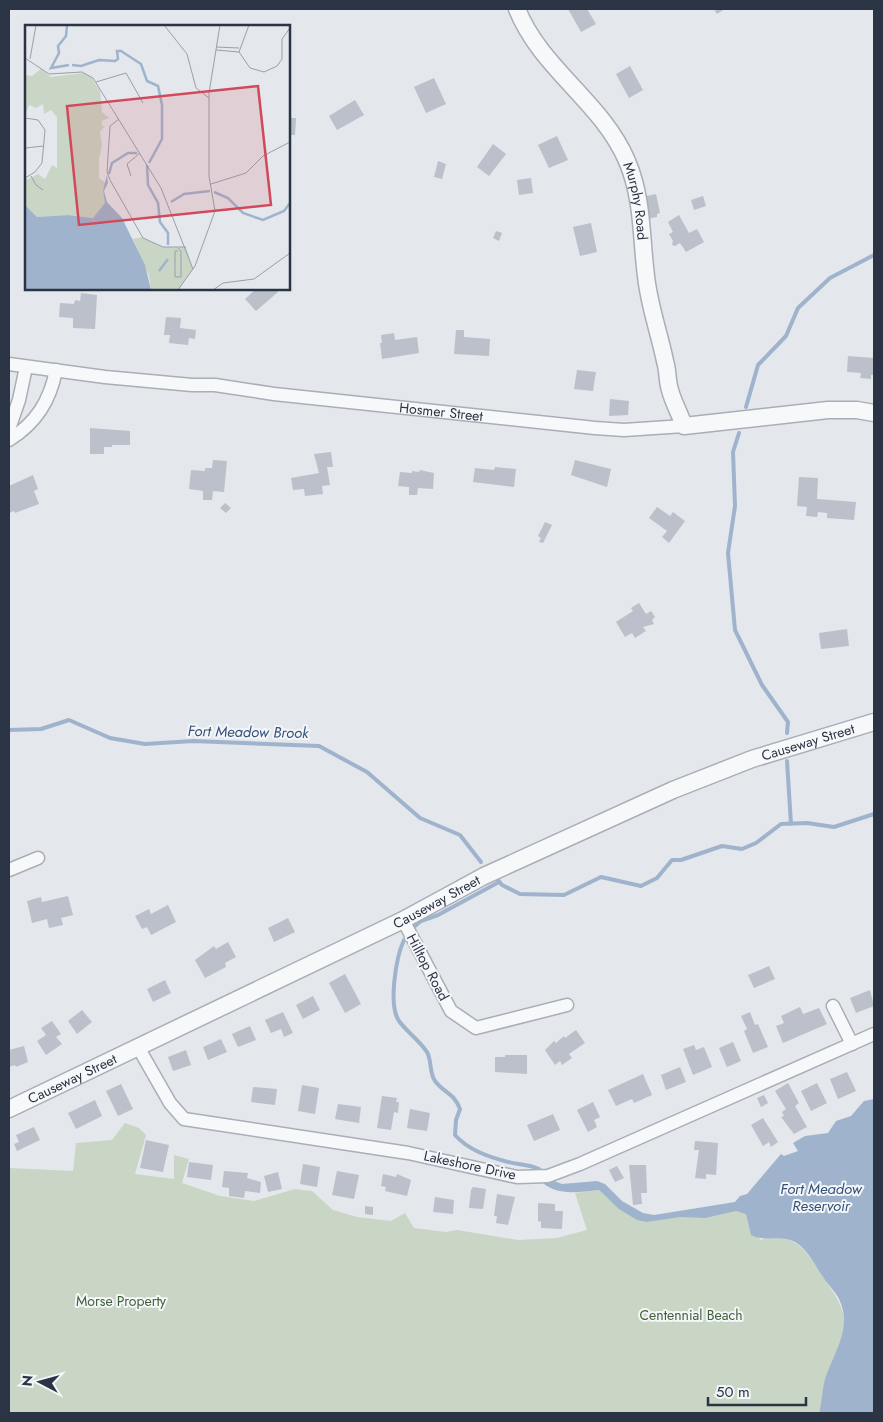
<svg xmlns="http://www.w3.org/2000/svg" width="883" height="1422" font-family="Jost,sans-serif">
  <rect width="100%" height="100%" fill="#e4e7ec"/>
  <path fill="#c9d6c5" d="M125,1123l14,5 7,7 -11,39 39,5v-24l15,4 -7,24 38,13 34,5 41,-12 17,2 21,19 24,7 34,4 14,-8 9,15 32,4 11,-2 61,10 39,-2 30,-8 -12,-37 24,-3 8,8 40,24 69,-12 31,1 13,29c35,-10 47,12 63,37 11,17 23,30 21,52 -1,17 -13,34 -18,50 -4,11 -4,23 -7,34h-810v-245l64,3 3,-28 36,-3z"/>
  <path fill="#9fb4cc" d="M874,1099v314h-55c3,-11 3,-23 6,-34 9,-27 28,-51 14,-80 -4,-8 -11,-14 -16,-22 -8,-11 -13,-24 -25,-33 -15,-11 -32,-1 -47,-9l-5,-21 -10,-3 -31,7 -25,-1 -33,5 -10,-2 -18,-11 -20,-19c-21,2 -45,7 -60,-11h10l13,5 35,-3 8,3 17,17 21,12 11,2 81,-13 5,-6 7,-2 34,-40 3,2 14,-5 -5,-8 12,-7 23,-3 8,-12 15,-5 13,-15z"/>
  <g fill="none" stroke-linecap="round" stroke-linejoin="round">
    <path stroke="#9fb4cc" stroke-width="4" d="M746,407l12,-42 28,-29 12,-28 32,-30 44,-23
      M739,433l-6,19 2,54 -7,47 7,77 27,55 26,37 -1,11
      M9,730l32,-1 28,-9 41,18 35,6 48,-3 126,5 48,26 53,46 40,17 21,27
      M787,761l4,63
      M498,880l4,5 18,9 44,1 37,-18 40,9 16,-8 15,-18h9l41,-14 20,3 14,-6 25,-19 26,-1 27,4 40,-13
      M415,926l6,-5 17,-6 61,-33
      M404,940c-8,17 -16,65 -5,81 7,10 20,19 28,31 5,9 2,20 8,29 9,12 19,12 25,28l-4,11 -1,15c13,15 34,22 53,27 11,3 20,2 31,7"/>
  </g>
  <path fill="#bbc0ca" d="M568,9h19l9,15 -15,8z
    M714,9h11l-8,5z
    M630,66l13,24 -14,8 -13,-24z
    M434,78l12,26 -20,9 -12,-26z
    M355,100l9,15 -27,15 -8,-14z
    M289,118h7l-1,17h-6z
    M557,136l11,24 -19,8 -11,-23z
    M493,144l13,10 -17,22 -12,-9z
    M438,161l8,3 -4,15 -8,-2z
    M531,178l2,15 -14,2 -2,-15z
    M656,194l4,19 -3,1v3l-10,2 -5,-22z
    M703,196l3,10 -12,4 -3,-10z
    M679,215l10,18 8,-4 7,13 -18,10 -6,-9 -5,3 -3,-1 1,-4 -4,-7 4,-2 -5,-10z
    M591,223l6,29 -17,4 -7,-29z
    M496,231l6,2 -3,8 -6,-3z
    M256,289h19l3,3 -22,19 -11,-12z
    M81,293l16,2 -2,34 -22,-1v-10l-14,-1 1,-14 14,1 1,-4 5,1z
    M166,317l15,1 -1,10 16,2 -1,9 -6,-1 -1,7 -19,-2 1,-8h-6z
    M456,330h8v7l26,2 -1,17 -35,-2z
    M394,333l1,7 22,-3 2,16 -37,6 -2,-16h2l-1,-8z
    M848,356l26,2v17h-3v4l-11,-1 1,-5 -14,-1z
    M577,370l19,2 -3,19 -19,-2z
    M610,399l19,2 -1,14 -19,1z
    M90,428l40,3v14h-18v2h-8v7h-14z
    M331,452l2,15h-6l3,18 -8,1 1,8 -18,2 -1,-7 -11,1 -2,-12 28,-5 -5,-19z
    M213,460l14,1 -3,31 -11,-1 -1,9h-9v-9l-14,-2 2,-19 14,1v-3h7z
    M575,460l36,9 -4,18 -36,-12z
    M495,467l21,2 -2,18 -41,-5 2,-14 19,2z
    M420,470l14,3 -1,16 -15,-1 -1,7h-8v-8l-11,-1 2,-14 12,1v-2l7,1z
    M33,475l5,14 -4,2 5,13 -24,9 -1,-2 -5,2v-27z
    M799,477l19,1 -1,21 39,3 -2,18 -27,-2v-5l-9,-1 -1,5 -11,-1 1,-9 -10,-1z
    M225,503l6,5 -5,5 -6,-5z
    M657,507l13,9 3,-4 12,9 -16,22 -7,-6 5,-6 -18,-13z
    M545,522l7,3 -9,18 -4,-1 2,-4 -3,-2z
    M639,603l7,11 5,-3 4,6 -3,3 2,4 -11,3 3,4 -11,7 -3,-5 -7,4 -9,-15 17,-11 -2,-3z
    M847,629l2,17 -28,3 -2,-16z
    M68,896l5,19 -12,3 2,7 -14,3 -2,-9 -15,4 -5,-22 14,-4 1,5z
    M168,905l8,17 -25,13 -4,-8 -5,2 -7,-13 14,-7 2,5z
    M288,918l7,14 -21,10 -6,-14z
    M228,942l8,15 -11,6 1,4 -21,11 -10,-18 19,-14 2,3z
    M769,966l6,13 -21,9 -6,-13z
    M345,974l16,30 -16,9 -16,-30z
    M165,980l6,13 -18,9 -6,-13z
    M870,990l4,16 -18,7 -6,-15z
    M313,996l7,14 -17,9 -7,-14z
    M800,1007l3,7 16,-6 8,16 -44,19 -7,-17 8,-3 -3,-7z
    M82,1010l10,12 -15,12 -9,-13z
    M283,1012l10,21 -9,4 -3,-8 -10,4 -6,-13z
    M750,1012l5,13 3,-1 10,23 -15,6 -9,-22 3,-2 -6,-13z
    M52,1021l9,13 -5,3 6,7 -16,11 -9,-14 9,-6 -5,-7z
    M250,1026l6,14 -18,7 -6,-13z
    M576,1030l9,13 -16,11 3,4 -10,7 -2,-4 -5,4 -10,-15 9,-9 2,2 8,-7 1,2z
    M221,1039l6,13 -19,8 -5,-13z
    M733,1042l8,19 -14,6 -8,-19z
    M694,1045l2,5 8,-3 8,20 -19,8 -10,-26z
    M24,1046l4,16 -12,5 -1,-2 -6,2v-17z
    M186,1050l5,15 -18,6 -5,-14z
    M505,1055h22v19l-32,-2v-15h10z
    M680,1067l6,15 -20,8 -5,-15z
    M847,1072l9,19 -18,8 -8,-20z
    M643,1074l9,21 -18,8 -2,-4 -16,7 -8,-16z
    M788,1083l11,20 -4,3 12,21 -13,7 -13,-17 3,-1 -2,-4 4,-3 -11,-18z
    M817,1083l10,20 -16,8 -10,-20z
    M121,1084l12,25 -15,7 -12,-25z
    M302,1085l17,3 -4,26 -17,-3z
    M253,1087l24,2 -2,16 -24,-3z
    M764,1095l4,8 -7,4 -4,-9z
    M382,1096l15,2 -1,4h3l-1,11 -4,-1 -3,18 -14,-2z
    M95,1100l7,16 -26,13 -8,-16z
    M593,1102l7,15 -6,3 3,7 -9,5 -11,-22z
    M338,1104l23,3 -2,16 -24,-4z
    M410,1109l20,4 -3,18 -20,-3z
    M553,1114l7,16 -26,11 -7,-16z
    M763,1118l15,24 -7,5 -2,-5 -6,4 -12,-21z
    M34,1127l6,13 -23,11 -3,-7 5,-2 -3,-7z
    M146,1140l23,5 -6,27 -23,-4z
    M695,1141l23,2 -2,32 -10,-1v5l-11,-1 4,-28h-5z
    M189,1162l24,3 -2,15 -24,-3z
    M303,1164l17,3 -3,20 -17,-3z
    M629,1165h17l1,28h-6l1,11 -9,1z
    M617,1166l7,12 -9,4 -6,-12z
    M224,1171l24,2 -1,5 14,4 -1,11 -15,-2 -1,7 -15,-2v-8l-7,-1z
    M337,1171l22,4 -5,24 -22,-4z
    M278,1172l4,17 -14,3 -4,-16z
    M383,1174l13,3 1,-3 14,6 -4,16 -22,-5 1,-4 -5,-1z
    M473,1187l13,2 -3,20 -14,-1 2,-18z
    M497,1194l18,3 -7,28 -12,-2 1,-7h-3z
    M435,1197l19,3 -1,14 -20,-2z
    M538,1203l17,1v7h8l-1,18 -21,-1v-6l-3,-1z
    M365,1206l8,1v8l-8,-1z"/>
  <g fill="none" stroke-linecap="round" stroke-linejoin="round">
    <defs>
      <g id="minor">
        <path id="s1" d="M9,364l96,13 87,8h23l59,9 321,34 29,2 60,-4"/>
        <path d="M9,429l10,-29 7,-33"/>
        <path d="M9,440c27,-17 41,-39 47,-70"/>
        <path d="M9,870l29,-12"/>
        <path d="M403,920l48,91 25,17 91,-23"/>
        <path d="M833,1006l19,38"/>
        <path d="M138,1047l32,56 14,16 224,34 109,24 31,-1 32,-12 294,-130"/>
      </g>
      <g id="tertiary">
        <path id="s2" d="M517,9c24,60 85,93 110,152 16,37 14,76 19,115 3,29 13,56 19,85 3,9 2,20 5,29 3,12 10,24 14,36l144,-16h29l17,3"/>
        <path id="s3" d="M9,1109l394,-189 81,-44 189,-86 79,-31 122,-37"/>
      </g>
    </defs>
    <use href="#minor" stroke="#a9aeb7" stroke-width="15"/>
    <use href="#tertiary" stroke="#a9aeb7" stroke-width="19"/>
    <use href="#minor" stroke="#f7f8fa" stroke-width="12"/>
    <use href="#tertiary" stroke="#f7f8fa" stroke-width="16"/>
  </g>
  <g text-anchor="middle" stroke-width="4" stroke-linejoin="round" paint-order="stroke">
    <g font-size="14" fill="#2b3445" stroke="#f4f6f9">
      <text dy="5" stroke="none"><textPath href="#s2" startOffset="230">Murphy Road</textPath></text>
      <text dy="5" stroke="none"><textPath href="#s1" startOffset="435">Hosmer Street</textPath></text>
      <text dy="5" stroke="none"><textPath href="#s3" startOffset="880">Causeway Street</textPath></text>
      <text dy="5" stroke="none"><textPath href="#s3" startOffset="475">Causeway Street</textPath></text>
      <text transform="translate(428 967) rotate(62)" y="5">Hilltop Road</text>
      <text dy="5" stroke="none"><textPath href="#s3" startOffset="70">Causeway Street</textPath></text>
      <text transform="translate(470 1165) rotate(12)" y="5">Lakeshore Drive</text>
    </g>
    <g font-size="14" fill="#3f6138" stroke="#f4f6f9">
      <text x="121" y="1306">Morse Property</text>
      <text x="691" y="1320">Centennial Beach</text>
    </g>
    <g font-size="15" font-style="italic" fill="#34527a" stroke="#f4f6f9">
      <text transform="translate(248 732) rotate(1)" y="5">Fort Meadow Brook</text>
      <text x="821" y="1194">Fort Meadow<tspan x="821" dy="17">Reservoir</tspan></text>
    </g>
  </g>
  <g transform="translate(25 25)">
    <rect width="265" height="265" fill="#e4e7ec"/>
    <path d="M16,44l10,8 33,-4 7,4 9,14 2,21 7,6 -7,3v5h3l-5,6 2,13 -3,14v19l7,5 -3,6 3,15 -13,14 -25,-3 -31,2 -12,-12 1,-25 12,-6 7,5 7,-14 5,3v-51l-6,-7 -7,4 -1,-10 -7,4 -7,-3 -4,10v-40l7,1zM117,212l21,10h23l7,22 -15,21h-27l-2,-14 -16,-37z" fill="#c9d6c5"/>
    <path d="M82,150l1,8 -4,8 3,11 15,16 23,47 6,25h-126v-85l12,12 31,-2 25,3 12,-15 -2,-13z" fill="#9fb4cc"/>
    <path fill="none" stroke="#9fb4cc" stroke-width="2.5" d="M42,0l-1,11 -8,10 1,7 -8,15 18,-3M47,40l9,1 18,-6 16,1 3,-2 -1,-8h4l20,13 6,17 11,5 4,19v34l-13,24M122,140l1,20 10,18 2,19 8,11v12M84,149l3,-11 16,-10h9M189,167l14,6 15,15 20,7 21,-9 6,-8M146,177l13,-8 26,-3M134,246l9,-12"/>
    <path fill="none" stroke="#9a9fa9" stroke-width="1" d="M139,0l23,29 9,34 13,10M224,0l-10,27 11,16 14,4 13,-6 5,-7v-20l8,-11M191,22l23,1M191,25l23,2M0,33l24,16 33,-2 11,6 68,110 32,81M5,34l6,-34M71,57l30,-9 17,30M0,93l13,2 7,10 -3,33 -7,9 -10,6M94,94l-9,7 -3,46 3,8 33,58 20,9h23M0,123l19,-2M6,151l5,9 7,5M106,151l-4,-12 13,-11M186,159l35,-11 17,-17 27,-14M153,226h-3v26h6v-26l-3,-3M153,265l17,-24 20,-55 -6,-35v-83l11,-68M188,265l10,-7 31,-4 36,-26"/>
    <path fill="#d1495b" fill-opacity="0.15" stroke="#d1495b" stroke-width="2.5" d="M233,61l13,119 -192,20 -12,-119z"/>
    <rect width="265" height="265" fill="none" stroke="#2b3445" stroke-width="2.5"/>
  </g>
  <rect width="883" height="1422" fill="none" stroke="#2b3445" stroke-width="20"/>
  <g transform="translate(40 1382) rotate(276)" stroke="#f4f6f9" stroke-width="4" paint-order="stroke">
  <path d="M0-4L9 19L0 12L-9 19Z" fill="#2b3445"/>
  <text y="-8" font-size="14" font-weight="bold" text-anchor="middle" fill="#2b3445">N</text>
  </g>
  <path d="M708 1397v8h98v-8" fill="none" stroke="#2b3445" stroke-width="2.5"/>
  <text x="716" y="1397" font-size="15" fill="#2b3445" stroke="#f4f6f9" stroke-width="4" paint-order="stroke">50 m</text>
</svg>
